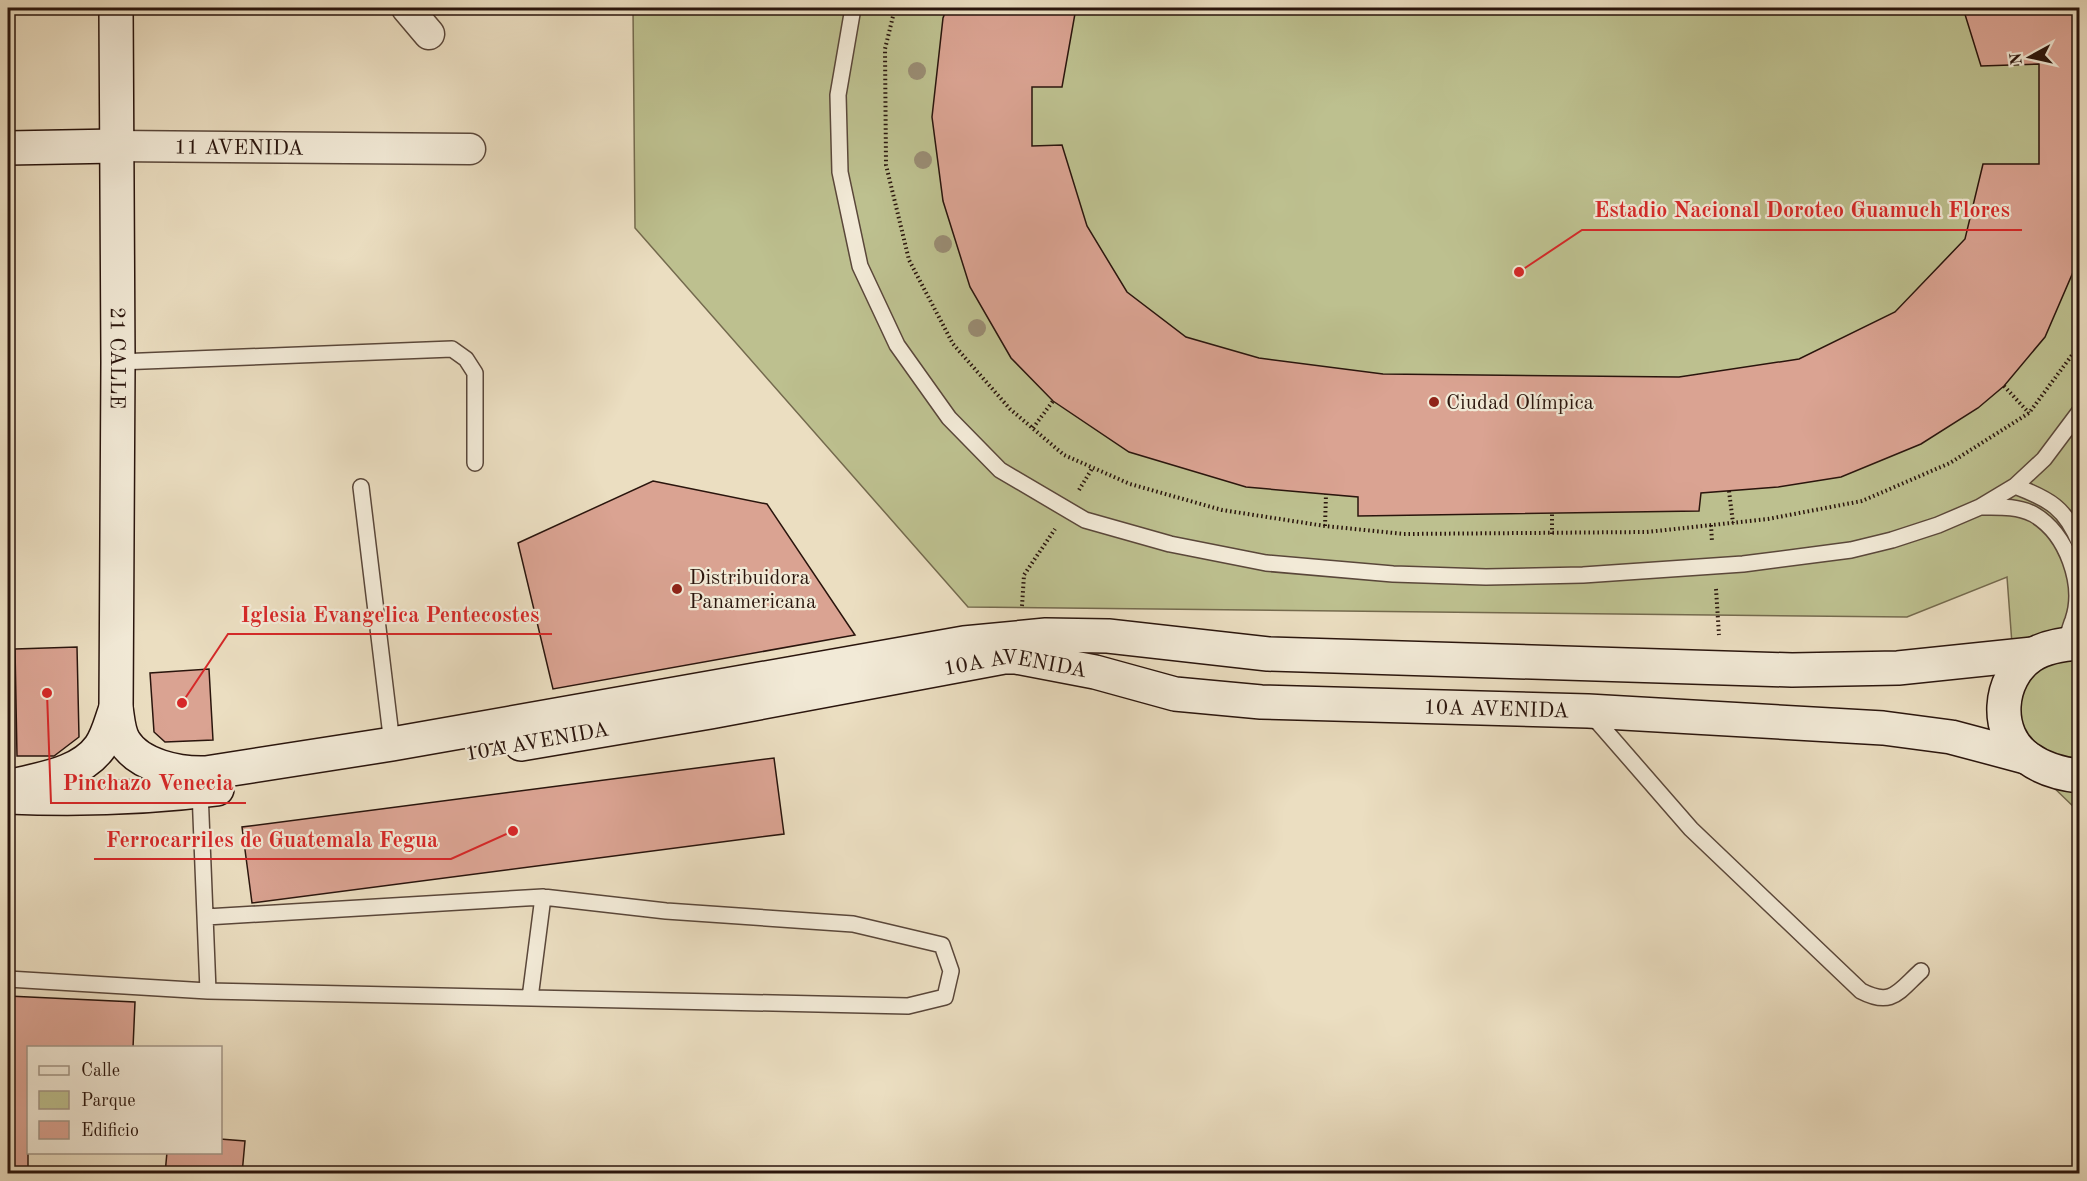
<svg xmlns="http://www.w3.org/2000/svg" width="2087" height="1181" font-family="'Old Standard TT',serif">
  <rect width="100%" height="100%" fill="#ebdec1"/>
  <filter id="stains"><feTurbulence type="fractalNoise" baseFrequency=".00333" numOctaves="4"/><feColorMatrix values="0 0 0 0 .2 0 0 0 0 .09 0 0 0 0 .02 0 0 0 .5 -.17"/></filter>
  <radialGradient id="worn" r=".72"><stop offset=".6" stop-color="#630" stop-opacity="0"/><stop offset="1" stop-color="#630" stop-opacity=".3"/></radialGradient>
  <path fill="#bdc08f" stroke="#746a4e" stroke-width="1.5" d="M633,8h1446v804l-30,-29 -34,-20 -3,-119 -5,-67 -100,40 -939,-10 -333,-379z"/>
  <path fill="#daa392" stroke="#2a150d" stroke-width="1.5" d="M947,8h129l-14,79h-30v59l30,-1 25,81 40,66 59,45 73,21 124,16 296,3 120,-18 96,-47 70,-73 18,-75h56v-100l-58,2 -18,-58h117v248l-35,81 -41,49 -26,22 -57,36 -80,33 -63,10 -77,6 -2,18 -341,5v-19l-112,-10 -117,-35 -76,-51 -42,-43 -41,-71 -27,-86 -11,-84 11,-99z
    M653,481l114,23 88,131 -302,54 -35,-146z
    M77,647l2,90 -25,19h-37l-2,-107z
    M209,669l4,71 -48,2 -11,-10 -4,-59z
    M774,758l10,76 -532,69 -10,-76z
    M8,996l127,6 -2,46h-105v126h-20z
    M220,1139l25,2 -3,33h-77l2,-22h53z"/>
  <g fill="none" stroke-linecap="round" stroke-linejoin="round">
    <defs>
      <path id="lane" d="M853,8l-15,87 2,77 20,94 37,79 52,73 51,52 85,50 85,24 96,19 127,11 93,3 97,-2 160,-11 108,-14 41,-10 46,-15 42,-18 35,-21 29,-27 36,-48
        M118,362l334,-13 14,10 9,14v90
        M2015,486c34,13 51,22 65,58
        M361,487l31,257
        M1983,507c17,0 34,-1 50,7 34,19 52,71 40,106 -2,4 -3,10 -5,14 -3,3 -8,6 -11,9
        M1590,713l101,116 170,162c31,16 37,1 60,-20
        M200,791l8,200
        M8,979l200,12 700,15 37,-9 6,-26 -9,-26 -89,-21 -187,-13 -123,-14 -337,20
        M530,998l13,-101"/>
      <g id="street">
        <path d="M407,8l22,26"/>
        <path id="s1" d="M116,146l354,3"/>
      </g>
      <g id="secondary">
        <path id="s2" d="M116,8l2,354 -2,346c2,11 2,23 8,33 15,25 55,33 82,32l186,-29 572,-101 82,-8 62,1 160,18 524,16 106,-2 135,-14"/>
        <path d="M8,148l108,-2"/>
        <path d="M2080,643c-16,1 -36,4 -49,13 -33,22 -38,78 -3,102 15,11 33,16 52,18"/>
        <path id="s3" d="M521,744l189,-32 294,-55h12l79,15 80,22 86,8 327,9 295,17 68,9 75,20"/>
        <path d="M8,787c30,-8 72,-12 92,-40 8,-11 11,-26 16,-39"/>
        <path d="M8,797c70,3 140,1 209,-8"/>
      </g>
    </defs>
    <use href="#lane" stroke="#5a473a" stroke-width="18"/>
    <use href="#street" stroke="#5a473a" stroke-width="33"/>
    <use href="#secondary" stroke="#2a150d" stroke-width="36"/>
    <path stroke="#2a150d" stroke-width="4" stroke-dasharray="1.5 3" stroke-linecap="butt" d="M895,8l-10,41 1,116 23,95 44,84 57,65 54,46 66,29 92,26 103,16 79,8 243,-2 121,-13 94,-18 88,-38 79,-50 46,-62 5,-9
      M2004,386l25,27
      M1033,428l20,-27
      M1079,490l14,-23
      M1729,491l4,32
      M1711,525l1,17
      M1325,526l1,-32
      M1552,534v-22
      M1716,589l3,46
      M1022,606l2,-31 31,-46"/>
    <use href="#lane" stroke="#f2ead7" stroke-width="15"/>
    <use href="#street" stroke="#f2ead7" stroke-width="30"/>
    <use href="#secondary" stroke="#f2ead7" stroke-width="33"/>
  </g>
  <g fill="#998c73">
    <circle cx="917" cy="71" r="9"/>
    <circle cx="923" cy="160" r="9"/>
    <circle cx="943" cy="244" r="9"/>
    <circle cx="977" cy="328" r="9"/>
  </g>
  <g fill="#8f2418" stroke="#f2ead7" stroke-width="2">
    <circle cx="1434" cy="402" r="6"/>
    <circle cx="677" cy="589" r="6"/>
  </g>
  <g text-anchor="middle" stroke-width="4.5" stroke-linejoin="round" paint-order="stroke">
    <g font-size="21" fill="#2a150d" stroke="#f2ead7">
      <text dy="7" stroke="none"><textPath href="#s1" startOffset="123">11 AVENIDA</textPath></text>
      <text dy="7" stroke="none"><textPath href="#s2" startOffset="350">21 CALLE</textPath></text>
      <text dy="7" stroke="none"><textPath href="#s3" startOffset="502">10A AVENIDA</textPath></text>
      <text dy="7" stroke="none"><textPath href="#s3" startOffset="988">10A AVENIDA</textPath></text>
      <text transform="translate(537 741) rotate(-10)" y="7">10A AVENIDA</text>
    </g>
    <g font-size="21" fill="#2a150d" stroke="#f2ead7" text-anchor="start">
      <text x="1446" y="409">Ciudad Olímpica</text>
      <text x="689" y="584">Distribuidora<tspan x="689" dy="24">Panamericana</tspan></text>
    </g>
  </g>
  <path fill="none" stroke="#d62828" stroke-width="2" d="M1519 272L1582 230H2022M182 703L228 634H552M47 693L51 803H246M513 831L451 859H94"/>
  <g fill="#d62828" stroke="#f2ead7" stroke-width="2">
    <circle cx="1519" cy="272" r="6"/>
    <circle cx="182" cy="703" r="6"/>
    <circle cx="47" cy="693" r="6"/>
    <circle cx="513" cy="831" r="6"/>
  </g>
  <g font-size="22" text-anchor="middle" font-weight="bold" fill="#d62828" stroke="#f2ead7" stroke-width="4.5" stroke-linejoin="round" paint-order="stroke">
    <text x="1802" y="217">Estadio Nacional Doroteo Guamuch Flores</text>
    <text x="390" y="622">Iglesia Evangelica Pentecostes</text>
    <text x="148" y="790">Pinchazo Venecia</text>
    <text x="272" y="847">Ferrocarriles de Guatemala Fegua</text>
  </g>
  <rect width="2087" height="1181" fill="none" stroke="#ebdec1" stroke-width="30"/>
  <rect x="9" y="9" width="2069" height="1163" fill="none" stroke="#2a150d" stroke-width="3"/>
  <rect x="15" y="15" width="2057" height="1151" fill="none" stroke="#2a150d" stroke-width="1.5"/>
  <rect x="27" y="1046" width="195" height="108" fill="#f2ead7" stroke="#a29586" stroke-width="1.5"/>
  <rect x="39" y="1066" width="30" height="9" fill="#f2ead7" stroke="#a29586" stroke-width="1.5"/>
  <text x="81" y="1076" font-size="18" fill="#2a150d">Calle</text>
  <rect x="39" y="1091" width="30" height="18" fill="#bdc08f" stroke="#a29586" stroke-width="1.5"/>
  <text x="81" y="1106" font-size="18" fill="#2a150d">Parque</text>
  <rect x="39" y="1121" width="30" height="18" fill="#daa392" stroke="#a29586" stroke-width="1.5"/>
  <text x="81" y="1136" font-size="18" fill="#2a150d">Edificio</text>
  <g transform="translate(2030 57) rotate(262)" stroke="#f2ead7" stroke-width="4.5" paint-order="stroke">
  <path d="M0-4.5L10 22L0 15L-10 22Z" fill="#2a150d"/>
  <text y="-9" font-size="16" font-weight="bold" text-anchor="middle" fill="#2a150d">N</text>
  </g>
  <rect width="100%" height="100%" filter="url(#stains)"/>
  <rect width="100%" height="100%" fill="url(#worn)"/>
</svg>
